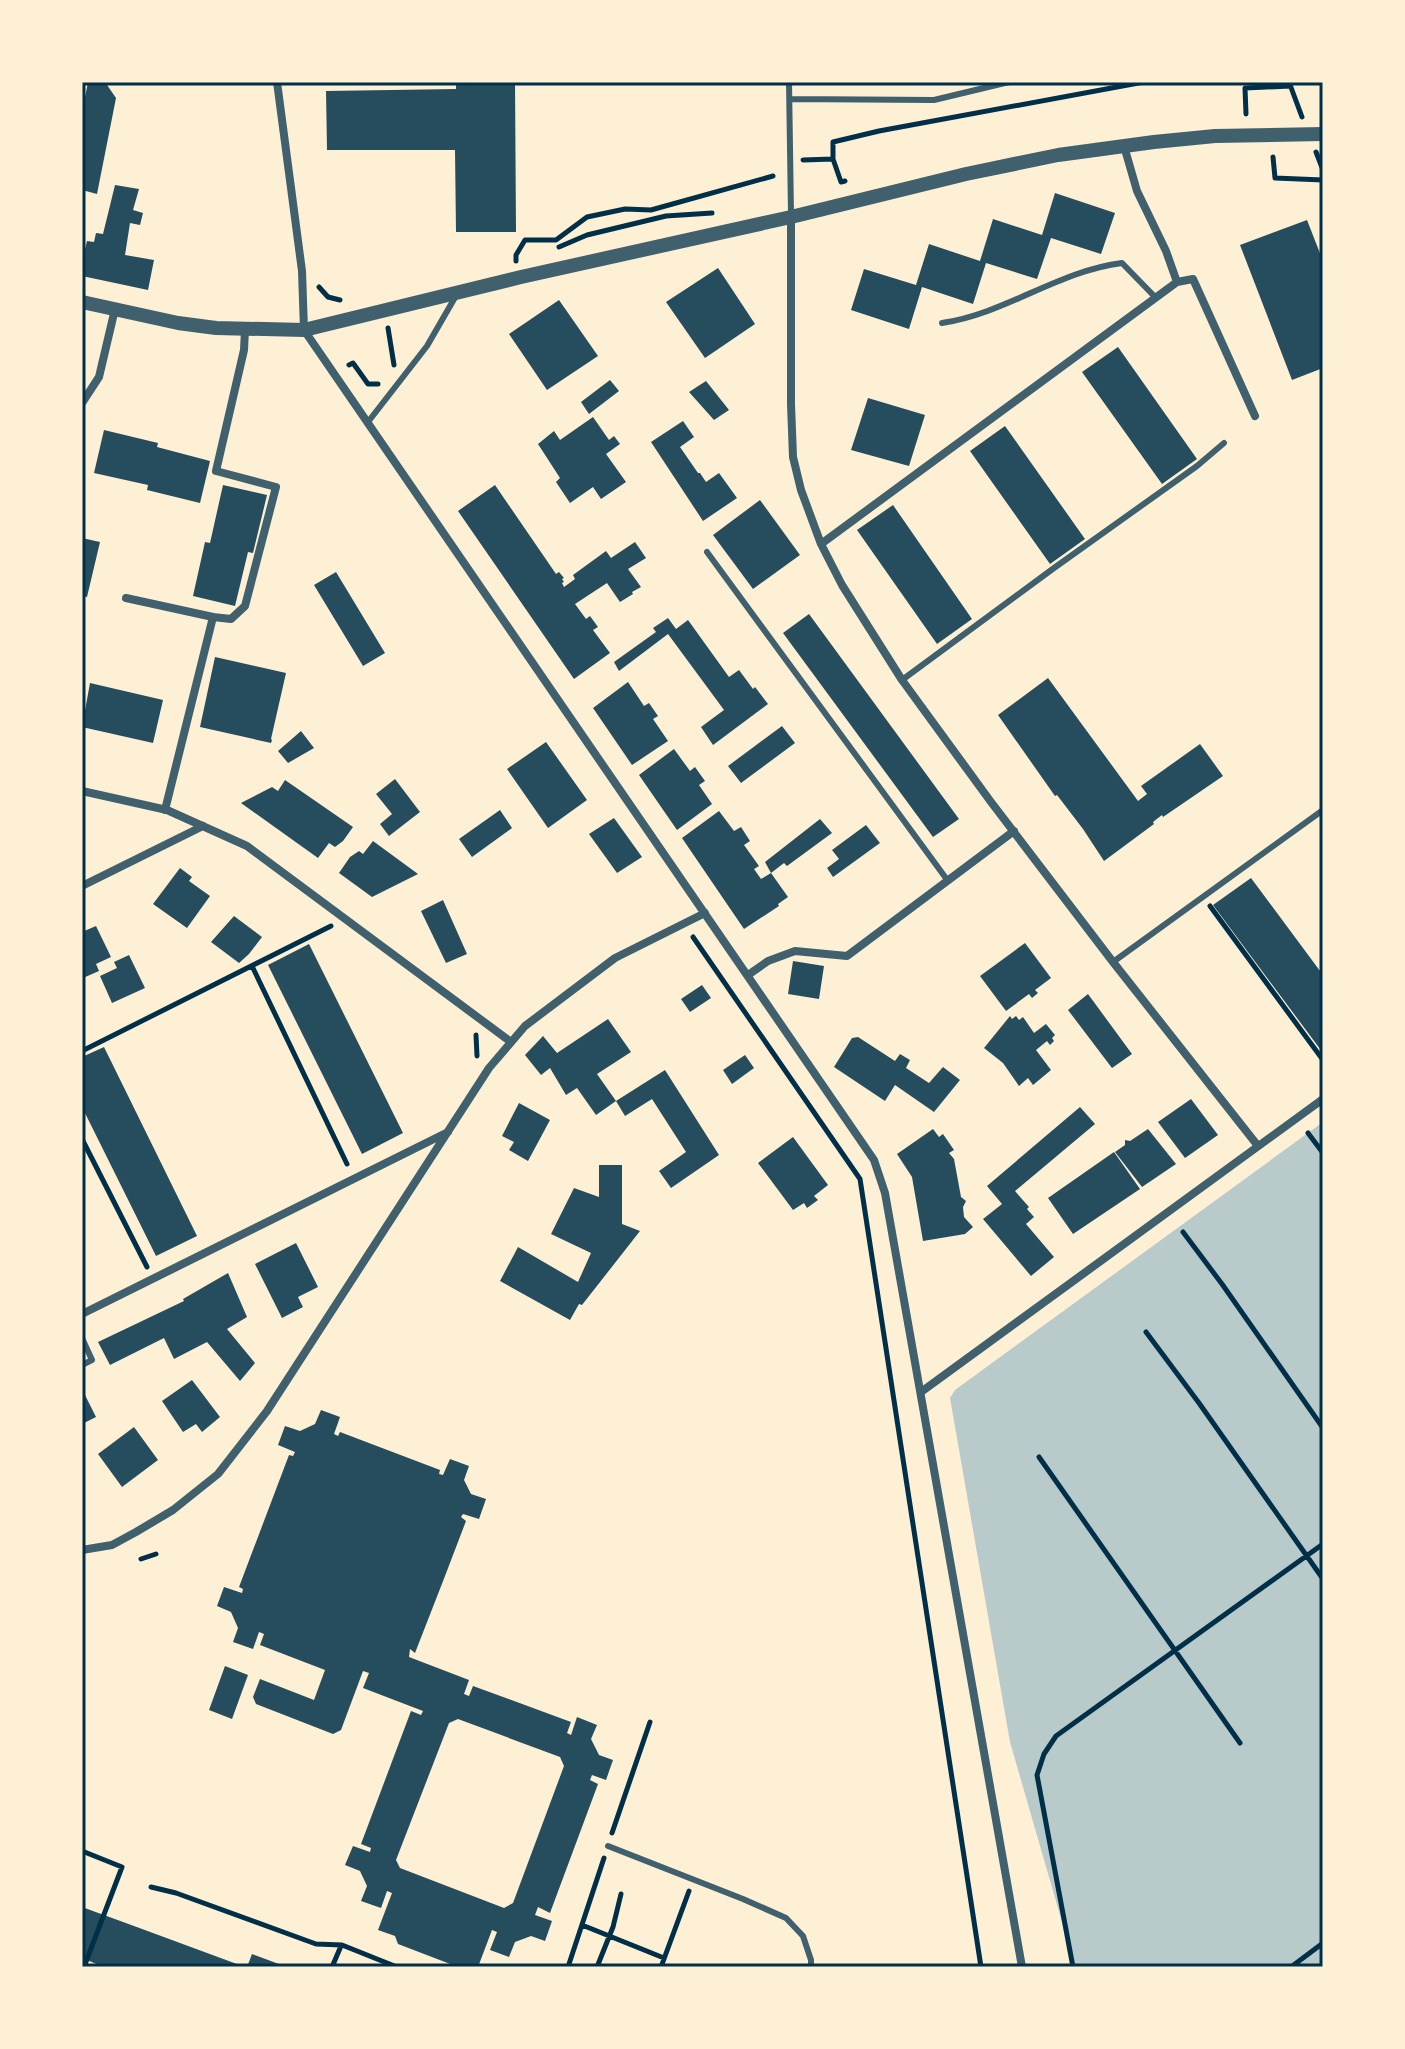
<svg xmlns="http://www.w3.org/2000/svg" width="1405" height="2049" font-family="'Archivo Narrow',sans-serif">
  <rect width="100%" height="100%" fill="#fdf0d5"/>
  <path fill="#b9caca" d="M1323,1122v845h-248l-65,-225 -60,-344 5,-8z"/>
  <path fill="#264d5e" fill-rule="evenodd" d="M88,82h17l11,16 -19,96 -15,-4v-77z
    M456,82h59l1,150h-60l-1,-82h-128l-1,-59 130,-2z
    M115,185l24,4 -6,21 10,3 -3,12 -10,-2 -5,32 29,5 -6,30 -66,-14v-23h2l3,-12 7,1 2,-9 7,1z
    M1055,193l60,20 -14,41 -50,-16 -14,41 -51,-16 -13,41 -51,-17 -13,42 -58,-19 13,-41 52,16 13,-41 51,17 13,-42 49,16z
    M1307,220l16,41v107l-31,12 -52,-135z
    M718,268l37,56 -50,34 -39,-56z
    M559,300l39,56 -51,34 -38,-56z
    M1118,347l79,112 -35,25 -80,-112z
    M610,380l9,11 -30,23 -8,-12z
    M706,381l23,29 -15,10 -25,-28z
    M868,398l57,17 -16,51 -58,-16z
    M593,417l16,23 5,-4 6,8 -14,10 20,28 -25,17 -8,-12 -23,16 -14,-21 4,-4 -22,-34 16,-13 6,9z
    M683,421l11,16 -14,10 18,26h2l6,9 13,-9 18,25 -34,23 -52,-79z
    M1005,426l80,113 -35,25 -80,-113z
    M104,430l54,13 -1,4 53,14 -10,42 -53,-13 1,-5 -54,-12z
    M223,485l44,10 -14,58 -5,-1 -13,54 -42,-10 12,-54 5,1z
    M495,485l61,89 3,-2 5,6 -2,1 2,3 -2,1 2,4 11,-8 -2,-4 33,-24 5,7 24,-16 11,16 -18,11 13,18 -9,5 1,2 -13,8 -13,-19 -32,21 11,15 4,-3 8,11 -5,3 17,23 -36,26 -116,-168z
    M760,500l40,55 -47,34 -40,-54z
    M893,505l79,114 -35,25 -80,-114z
    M82,538l18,4 -13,55 -5,-1z
    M336,572l49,81 -22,13 -49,-81z
    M809,614l150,205 -26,18 -150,-204z
    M668,618l8,11 12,-9 41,57 10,-7 14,19 2,-2 13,17 -55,41 -12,-18 23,-17 -56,-76 -49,37 -5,-9 42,-30 -3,-4z
    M215,657l71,16 -15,66 1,1 -1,3 -71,-16z
    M1048,678l90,123 9,-7 -6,-8 59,-42 23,32 -60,41 -1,-2 -9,7 1,2 -50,37 -21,-32 -26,-34 -2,1 -57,-81z
    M628,682l16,24 5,-3 9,13 -5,3 15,22 -36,24 -39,-57z
    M90,683l73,17 -10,43 -71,-16z
    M782,726l13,17 -54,40 -13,-17z
    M301,731l13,17 -26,15 -10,-12z
    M546,742l41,58 -39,28 -41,-59z
    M674,749l16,22 5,-4 10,14 -6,4 13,19 -35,26 -38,-55z
    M395,779l25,33 -31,24 -9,-12 12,-10 -16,-20z
    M285,780l68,47 -10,14 -8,6 -6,-4 -11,15 -77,-55 31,-16 6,4z
    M500,810l12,18 -40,29 -13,-18z
    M719,811l15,20 7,-4 9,14 -6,4 15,21 -5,3 7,10 10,-6 17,24 -10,7 1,2 -35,23 -62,-91z
    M614,818l28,39 -25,16 -28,-39z
    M820,819l12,14 -45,33 -3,-3 -13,10 -6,-11z
    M866,825l14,18 -47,34 -6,-9 12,-9 -7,-9z
    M373,841l45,33 -46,23 -33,-24 11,-16 9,-6 4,3z
    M180,868l12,9 -3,4 21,15 -23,32 -34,-24z
    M1251,878l72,97v78l-110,-148z
    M443,900l24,54 -21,9 -25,-52z
    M234,916l28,21 -13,17 -10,9 -28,-21z
    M96,926l15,31 -15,7 3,7 -16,7 -1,-46z
    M1025,943l26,35 -16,12 3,3 -6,5 -3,-4 -23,17 -26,-35z
    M309,944l94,189 -41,21 -94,-189z
    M129,955l16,33 -33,15 -12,-27 17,-8 -3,-6z
    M793,961l31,5 -5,33 -31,-5z
    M702,985l9,13 -21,14 -9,-13z
    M1088,994l44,60 -20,14 -44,-58z
    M1010,1016l2,3 4,-3 3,4 4,-3 11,16 12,-9 9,11 -3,3 2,3 -4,4 -3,-4 -11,9 15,20 -18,15 -5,-7 -9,8 -16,-23 -19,-15z
    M608,1019l23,33 -34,22 19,27 -20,14 -19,-27 -11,7 -16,-27 -9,7 -16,-20 18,-19 14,17z
    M858,1037l37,24 5,-7 10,6 -4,8 23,15 14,-16 17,13 -26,32 -39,-27 -10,16 -51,-34 18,-29z
    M104,1047l93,189 -41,20 -74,-149v-50z
    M745,1055l9,13 -22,16 -9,-14z
    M665,1070l54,85 -48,33 -12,-17 27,-19 -34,-53 -27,17 -9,-15z
    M1191,1099l27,36 -33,23 -27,-36z
    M519,1103l31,17 -22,41 -19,-11 5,-8 -12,-6z
    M1080,1107l15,17 -80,67 14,16 -2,2 7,8 -8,7 28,33 -23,19 -48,-57 19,-15 -15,-18z
    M933,1129l6,8 4,-3 11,16 -5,3 5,6 7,38 5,4 -3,6 1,10 9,10 -8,7 -42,7 -11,-64 -15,-23z
    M1148,1129l28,35 -34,23 -27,-35 10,-7v-5l5,1z
    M793,1137l35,48 -14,11 4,4 -11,8 -3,-5 -11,7 -35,-47z
    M1114,1152l26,37 -67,45 -25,-36z
    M599,1165h23v59l18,7 -58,74 -3,-1 -9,16 -70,-39 18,-34 60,35 13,-29 -40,-19 23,-46 25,9z
    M296,1243l22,44 -20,10 5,10 -21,11 -27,-54z
    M228,1273l19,44 -20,12 28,34 -15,18 -33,-39 -33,17 -10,-21 -54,27 -12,-23 86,-41 -1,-2z
    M192,1380l28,37 -18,15 -6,-8 -13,8 -21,-31z
    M85,1395l11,22 -14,7v-27z
    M321,1410l19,7 -6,17 4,2 2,-4 100,38 -1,4 4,1 7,-16 19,7 -5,14 7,14 15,5 -7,20 -16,-5 -2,3 5,4 -21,55 -30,77 -5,-4 -1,8 60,23 -5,14 5,2 4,-10 98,36 -4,11 4,2 6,-18 20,8 -6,14 8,16 14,5 -7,20 -14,-5 -2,5 8,4 -48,129 -12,-6 -3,8 17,6 -7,20 -14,-5 -16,6 -6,15 -19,-7 7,-18 -5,-2 -14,37h-20l-60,-23 -3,-8 -17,-6 14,-37 -5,-2 -6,17 -20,-7 6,-15 -7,-15 -15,-6 8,-19 17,6 1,-4 -10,-4 50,-133 10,4 2,-4 -60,-23 6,-15 -6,-2 -22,59 -8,4 -77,-30 -3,-7 7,-18 54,21 11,-30 -65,-25 4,-11 -5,-2 -6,17 -20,-7 5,-14 -7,-16 -14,-6 7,-19 18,6 1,-4 -4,-2 50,-132 4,1 2,-4 -17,-7 7,-19 15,5 15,-7zM458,1719l102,38 4,9 -51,137 -9,5 -104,-40 -4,-8 53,-137z
    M134,1427l24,33 -36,27 -24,-33z
    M225,1666l23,9 -16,44 -23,-9z
    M82,1907l52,19 111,41h-140l-11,-4 -12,-5z
    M252,1954l35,13h-40z"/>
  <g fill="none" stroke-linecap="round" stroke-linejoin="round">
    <path stroke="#003049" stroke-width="5" d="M1289,82l13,35
      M1246,114l-1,-26 45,-2
      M1316,152l7,18
      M1273,157l2,21 48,2
      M803,160l30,-1
      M845,181l-4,1 -8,-23v-17l46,-11 265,-49
      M559,247l28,-12 79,-19 46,-3
      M516,261v-6l9,-15h31l31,-23 38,-8 26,1 122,-34
      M319,287l9,10 12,3
      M388,328l6,37
      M349,365l4,-2 15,21h10
      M1210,906l113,154
      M693,937l167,242 121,788
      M252,966l95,198
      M476,1035l1,21
      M82,1051l249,-125
      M1308,1133l15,20
      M82,1139l65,128
      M1183,1232l39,52 101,144
      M1146,1332l53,71 124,176
      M1039,1457l201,286
      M141,1559l15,-5
      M612,1833l38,-111
      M82,1851l40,16 -38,100
      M151,1887l25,6 140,51 26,1 55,22
      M582,1925l82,33
      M332,1967l9,-21
      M568,1967l36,-109
      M597,1967l16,-40 8,-33
      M661,1967l28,-76
      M1073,1967l-36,-192 7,-21 12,-18 267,-192
      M1291,1967l32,-24"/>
    <path stroke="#3f606c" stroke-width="6" d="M789,82l2,132
      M790,99l144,1 75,-18
      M942,323c63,-9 116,-52 180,-60l34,35
      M368,422l59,-76 30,-52
      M707,552l241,329
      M902,680l152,-112 143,-102 27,-23
      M1113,962l210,-152
      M82,1338l10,22 -10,5
      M608,1846l135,53 43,19 17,18 8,24v7"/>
    <path stroke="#3f606c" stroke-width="8" d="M277,82l25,189 2,59 570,830 11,33 137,774
      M1124,146l13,45 29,60 11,31
      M791,217v187l2,53 8,33 20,54 21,41 60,95 89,122 122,160 145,184
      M82,403l17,-26 16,-68
      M821,544l356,-262 16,-3 62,137
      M126,598l87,19 -48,193
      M213,617l18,2 14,-13 31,-119 -60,-16 28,-121 1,-20
      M82,791l85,19 80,36 264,196
      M82,886l121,-60
      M748,975l20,-14 27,-10 52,5 167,-125
      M82,1314l366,-182
      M921,1392l402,-293
      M82,1550l30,-5 24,-13 37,-22 45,-36 49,-63 222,-343 36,-42 90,-68 90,-45"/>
    <path stroke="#3f606c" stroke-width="14" d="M82,302l96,21 38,5 88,2 217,-53 270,-60 175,-43 92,-19 96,-13 61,-6 108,-2"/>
  </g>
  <rect width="1405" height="2049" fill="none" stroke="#fdf0d5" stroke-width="168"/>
  <rect x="84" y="84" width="1237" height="1881" fill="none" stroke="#003049" stroke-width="3"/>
</svg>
